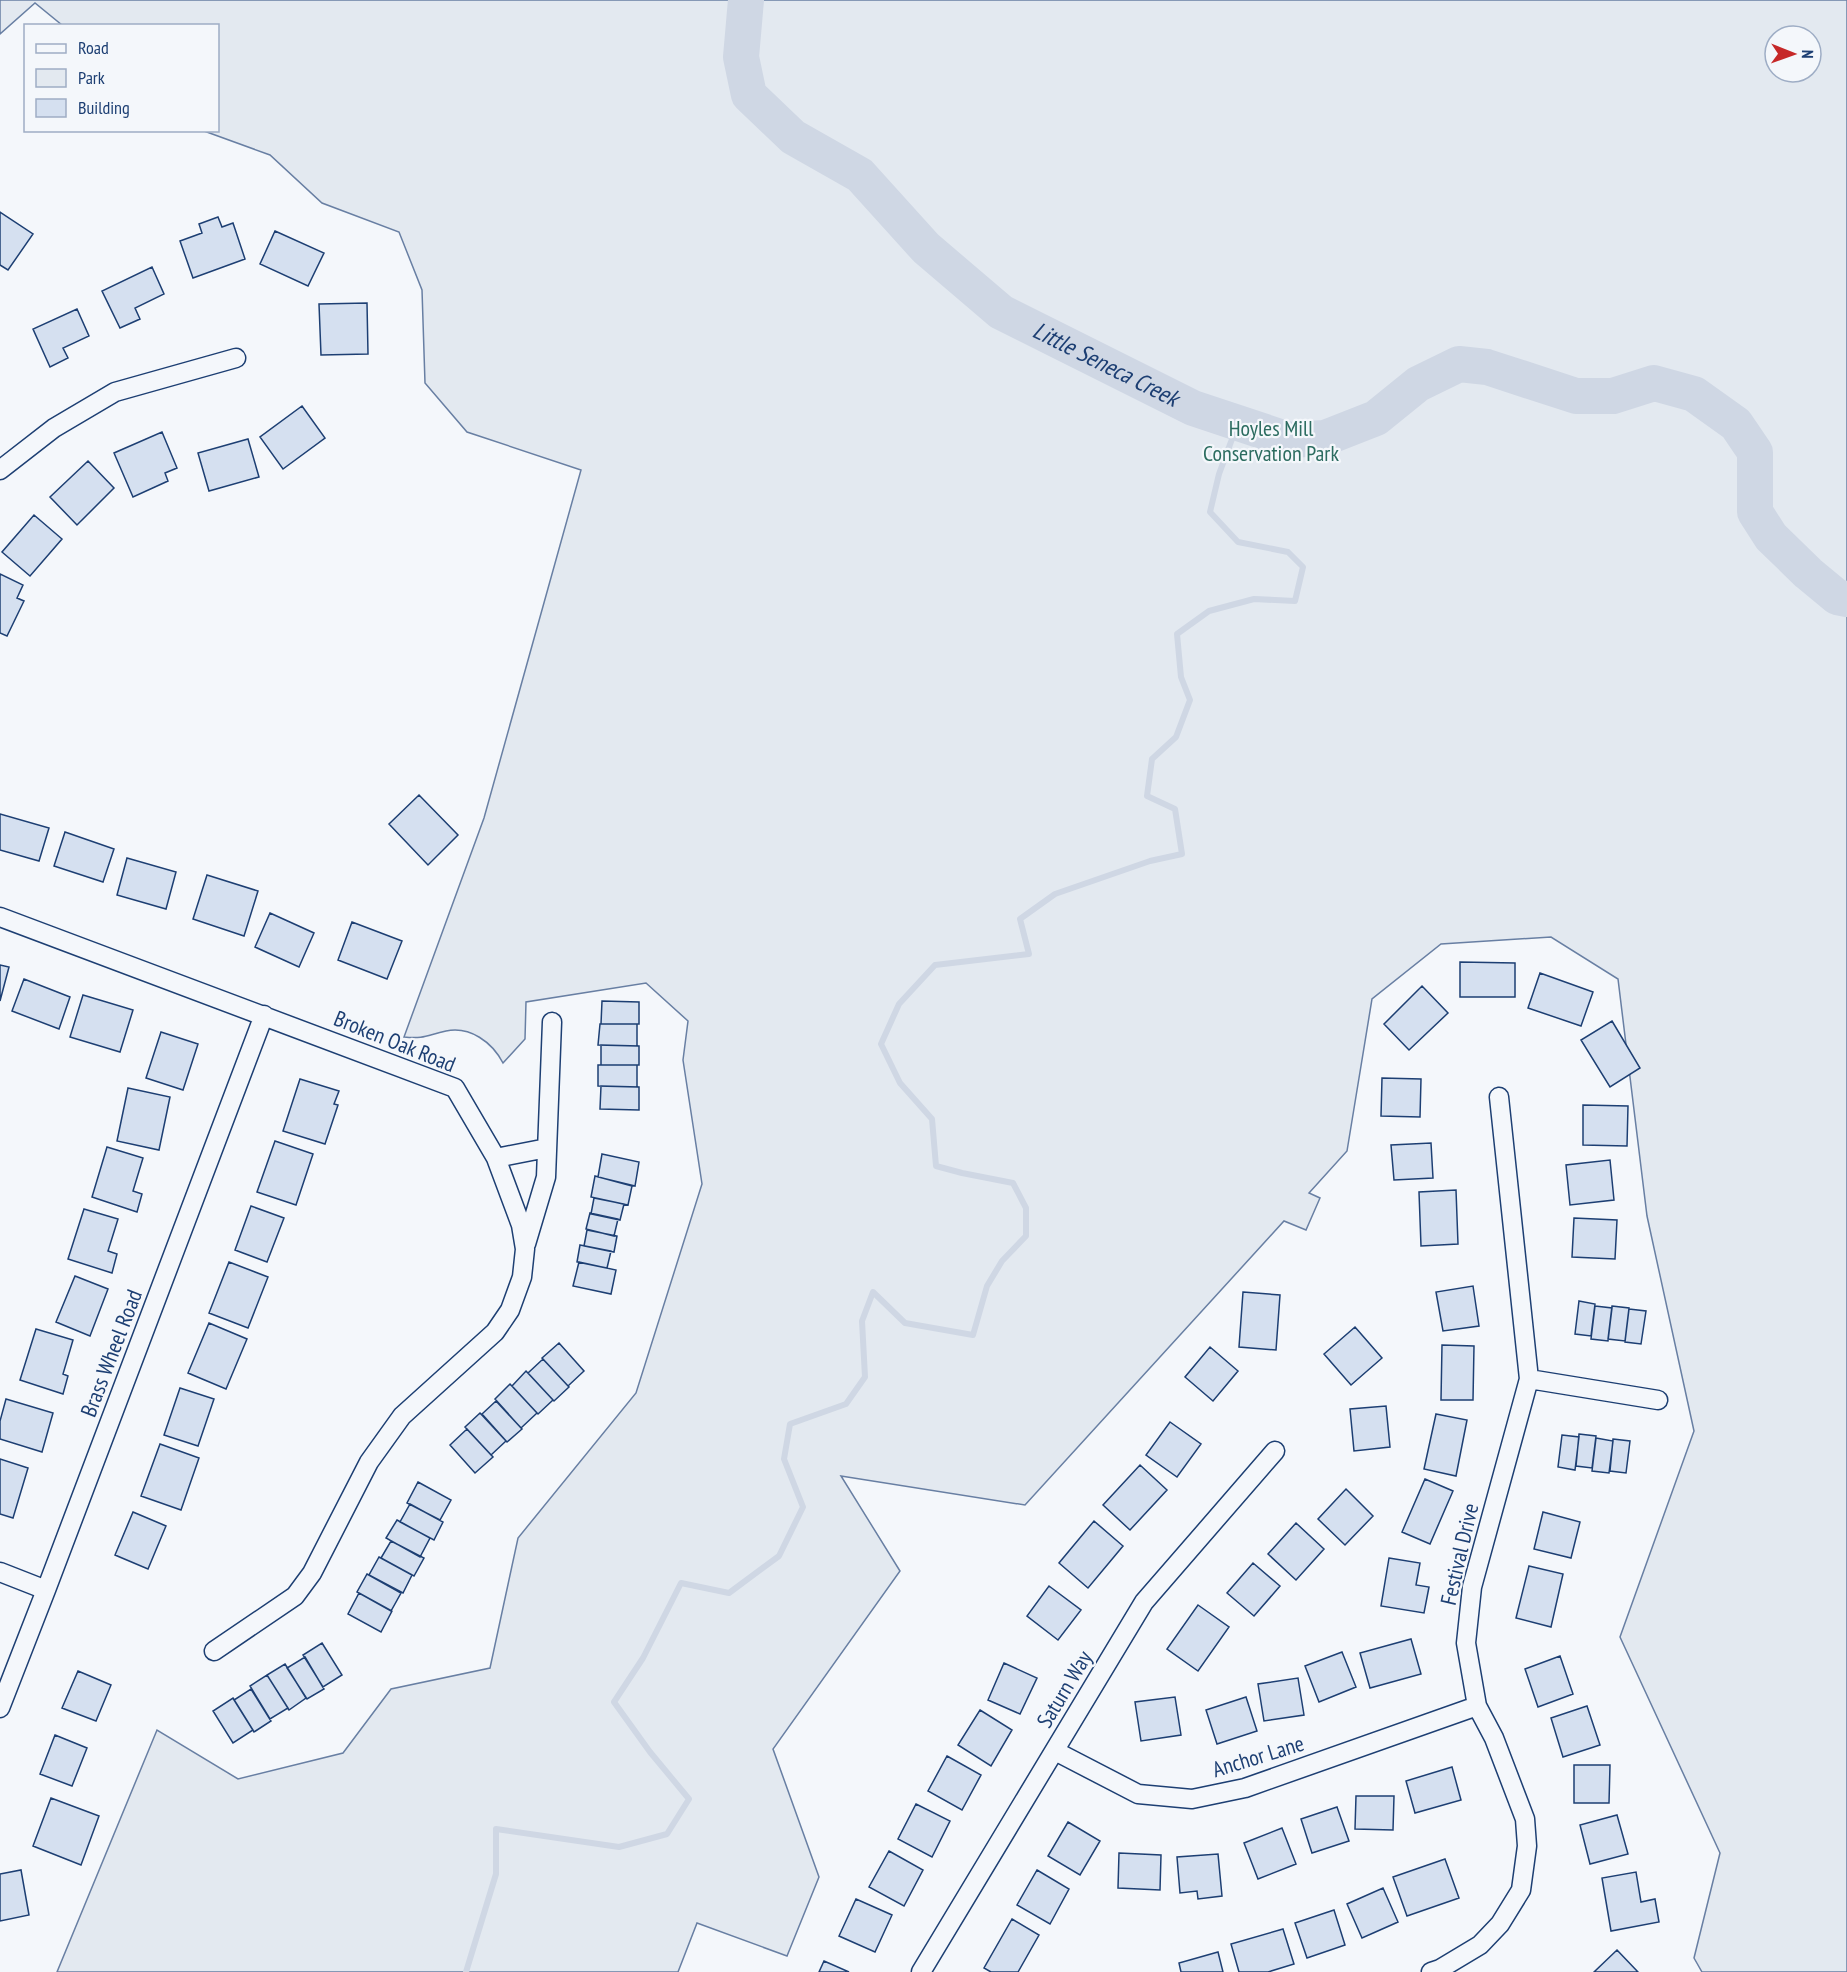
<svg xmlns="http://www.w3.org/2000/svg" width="1847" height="1972" font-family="'PT Sans Narrow',sans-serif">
  <rect width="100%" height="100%" fill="#f4f7fb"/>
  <path fill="#e3e9f0" stroke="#687fa3" stroke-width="1.5" fill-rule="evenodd" d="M0,0h1847v1972h-145l-8,-14 26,-105 -100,-216 74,-206 -47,-215 -29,-237 -67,-42 -110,7 -69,55 -25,152 -38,42 11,5 -14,32 -22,-9 -259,284 -184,-29 59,95 -127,178 46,128 -32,79 -90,-33 -19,49h-621l100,-242 81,49 105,-26 48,-64 99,-21 28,-130 118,-145 66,-209 -19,-124 5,-39 -42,-38 -120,19 -1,37 -22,24c-11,-21 -33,-37 -57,-32 -19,4 -21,8 -42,6l80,-219 97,-348 -114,-38 -42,-49 -3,-93 -23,-58 -77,-29 -52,-48 -66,-24 14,-1v-104l-156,-1 -27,-22 -35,31zM1775,36h36v36h-36z"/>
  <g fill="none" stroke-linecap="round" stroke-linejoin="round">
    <path stroke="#cfd7e4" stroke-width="6" d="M466,1972l30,-98v-45l123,18 48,-13 22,-35 -39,-47 -36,-50 29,-44 38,-75 48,10 50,-37 24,-49 -19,-48 6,-35 56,-20 19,-27 -3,-56 11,-29 32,31 68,12 14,-49 15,-25 24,-25v-28l-13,-25 -51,-10 -26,-7 -4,-47 -32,-36 -19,-39 18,-40 36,-39 94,-11 -9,-35 35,-25 95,-33 32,-7 -7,-45 -28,-13 5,-37 24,-22 14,-37 -9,-23 -4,-43 32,-23 45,-12 41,2 8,-34 -15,-15 -50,-10 -28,-30 9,-38 19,-51"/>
    <path stroke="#cfd7e4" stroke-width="36" id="s1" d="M746,0l-5,57 8,38 44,42 67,38 66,73 75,64 192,96 96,32 36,-2 51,-20 42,-34 41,-20 28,3 89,29h37l41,-13 40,11 42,30 19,28v60l16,25 37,36 29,24 10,2"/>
  </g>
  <path fill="#d5e0f0" stroke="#1d3f73" stroke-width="1.5" d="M0,212l33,22 -25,36 -8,-5z
    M218,217l4,10 11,-4 12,36 -52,19 -13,-37 22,-8 -3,-9z
    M275,231l49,22 -16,33 -48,-22z
    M152,267l12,27 -29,14 5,11 -20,9 -18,-37z
    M367,303l1,51 -47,1 -2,-51z
    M77,309l12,27 -26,12 5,10 -18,9 -17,-38z
    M302,406l23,32 -42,31 -23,-32z
    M162,432l15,36 -12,5 3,8 -35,16 -19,-44z
    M248,439l11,38 -50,14 -11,-38z
    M88,461l26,27 -37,37 -27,-28z
    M34,515l28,24 -32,37 -28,-24z
    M0,574l23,11 -6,13 7,3 -17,35 -7,-3z
    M419,795l39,40 -30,30 -39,-41z
    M0,814l49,14 -10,33 -39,-11z
    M65,832l49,17 -11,33 -49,-16z
    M127,858l49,14 -10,37 -49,-14z
    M207,875l51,16 -14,45 -51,-17z
    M270,913l44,20 -15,34 -44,-20z
    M352,922l50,19 -15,38 -49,-19z
    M1460,962l55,1v34h-55z
    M0,965l9,2 -9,34z
    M1540,973l53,19 -12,34 -53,-18z
    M24,979l46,18 -11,32 -47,-18z
    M1422,986l26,27 -39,37 -25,-26z
    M83,995l50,15 -13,42 -50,-15z
    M602,1001l37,1v22h-38z
    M1612,1021l28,47 -30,19 -29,-47z
    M600,1024h37v22l-39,-1z
    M161,1032l37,12 -15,46 -37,-12z
    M601,1045l38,1v19h-38z
    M598,1065h39v22l-39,-1z
    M1382,1078l39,1 -1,38 -39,-1z
    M300,1079l39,12 -5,13 4,1 -13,39 -42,-13z
    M601,1086l38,1v23l-39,-1z
    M128,1088l42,9 -11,53 -42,-9z
    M1583,1105l45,1 -1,40 -44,-1z
    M275,1141l38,13 -17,51 -39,-13z
    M1431,1143l2,35 -39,2 -3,-35z
    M107,1147l36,11 -10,33 9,3 -5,18 -45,-15z
    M602,1154l37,8 -4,24 -37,-9z
    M1610,1160l4,40 -44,5 -4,-40z
    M595,1176l37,10 -4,19 -37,-8z
    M1456,1190l2,54 -37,2 -2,-54z
    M594,1198l30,6 -4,16 -29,-6z
    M251,1206l33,12 -17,44 -32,-12z
    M84,1209l34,10 -10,32 9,3 -5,19 -44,-14z
    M590,1213l28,6 -4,17 -28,-7z
    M1574,1218l43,2 -2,39 -43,-2z
    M587,1230l30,6 -3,16 -30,-6z
    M580,1245l31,6 -4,17 -30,-6z
    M229,1262l39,15 -20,51 -39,-15z
    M579,1262l37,8 -5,24 -38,-8z
    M75,1276l33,13 -18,47 -34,-14z
    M1473,1286l6,40 -36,5 -7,-39z
    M1243,1292l37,3 -4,55 -37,-3z
    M1579,1301l16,3 -4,32 -16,-2z
    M1595,1306l17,2 -4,33 -17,-2z
    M1612,1306l17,2 -4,33 -17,-2z
    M1629,1309l17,2 -5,33 -16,-2z
    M209,1323l38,16 -21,50 -38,-16z
    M1355,1327l27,31 -31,27 -27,-31z
    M36,1329l37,11 -10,34 5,2 -5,18 -43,-14z
    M559,1343l25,28 -16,15 -26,-28z
    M1442,1345l32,1 -1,54h-32z
    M1210,1347l28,24 -25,30 -28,-24z
    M543,1359l26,28 -15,14 -26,-28z
    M526,1371l27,29 -15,14 -26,-28z
    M510,1384l27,29 -16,15 -26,-29z
    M180,1388l34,11 -16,47 -34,-11z
    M6,1399l47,14 -11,39 -42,-13v-18z
    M496,1401l26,28 -15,13 -25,-28z
    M1386,1406l4,41 -36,4 -4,-42z
    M480,1413l26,28 -15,14 -26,-28z
    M1436,1414l31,6 -11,56 -32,-7z
    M1170,1422l31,22 -24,33 -31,-22z
    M467,1429l26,28 -18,16 -25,-28z
    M1579,1434l17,2 -4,32 -16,-2z
    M1562,1435l17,2 -4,33 -17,-3z
    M1596,1438l17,3 -4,32 -17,-2z
    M1613,1439l17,2 -4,32 -16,-2z
    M160,1444l39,14 -18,52 -40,-14z
    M0,1459l28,9 -15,50 -13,-4z
    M1140,1465l27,25 -37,40 -27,-25z
    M1425,1479l28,12 -23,53 -28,-12z
    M418,1482l33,18 -11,20 -33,-17z
    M1346,1489l27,27 -28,29 -27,-26z
    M410,1504l33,18 -9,18 -34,-18z
    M133,1512l33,14 -18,43 -33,-14z
    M1543,1512l37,10 -9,36 -37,-9z
    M397,1520l33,18 -10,19 -34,-19z
    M1094,1521l29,25 -35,42 -29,-25z
    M1296,1523l28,26 -28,31 -28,-26z
    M391,1541l33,17 -10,18 -33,-18z
    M379,1557l33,18 -9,18 -34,-18z
    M1389,1558l31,5 -4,22 13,2 -5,26 -43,-7z
    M1253,1563l27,23 -26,30 -27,-23z
    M1529,1566l34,8 -12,53 -35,-9z
    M367,1574l34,19 -10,18 -34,-19z
    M1049,1586l32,24 -23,30 -31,-24z
    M359,1593l33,18 -11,21 -33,-18z
    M1198,1605l31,22 -31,44 -31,-22z
    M1411,1639l10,35 -51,14 -10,-35z
    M322,1643l20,32 -19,12 -20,-32z
    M1342,1652l14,35 -37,15 -14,-36z
    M1560,1656l13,38 -35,13 -13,-38z
    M305,1657l19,32 -17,10 -20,-31z
    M1004,1663l33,15 -17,36 -32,-14z
    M285,1664l21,34 -17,12 -22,-35z
    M78,1671l33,14 -15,36 -34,-13z
    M267,1675l21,33 -18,11 -20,-33z
    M1298,1678l6,37 -40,6 -6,-37z
    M251,1689l20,32 -17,11 -20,-32z
    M1175,1697l6,38 -40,6 -6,-39z
    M1246,1697l11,34 -40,13 -11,-34z
    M233,1698l20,32 -20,13 -20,-32z
    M1587,1706l13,39 -37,12 -12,-39z
    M980,1710l32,20 -21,36 -33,-21z
    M55,1735l32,13 -15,38 -32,-12z
    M947,1756l34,19 -19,35 -34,-19z
    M1574,1765h36l-1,38h-35z
    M1452,1767l9,33 -46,13 -9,-32z
    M1356,1796h38l-1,34 -38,-1z
    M51,1798l48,18 -18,49 -48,-19z
    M916,1804l34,17 -18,36 -34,-18z
    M1337,1807l12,34 -37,12 -11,-34z
    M1617,1815l11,39 -38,10 -10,-39z
    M1068,1822l32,19 -20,34 -32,-19z
    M1282,1828l14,36 -38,15 -14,-36z
    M889,1851l34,19 -19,36 -35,-19z
    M1119,1853l42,2 -1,35 -42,-2z
    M1218,1854l4,42 -24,3 -1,-8 -17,2 -3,-36z
    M1445,1859l14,39 -52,18 -14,-39z
    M21,1870l8,45 -29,6v-47z
    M1037,1870l32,19 -19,35 -33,-19z
    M1636,1872l5,30 14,-3 4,23 -48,9 -9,-53z
    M1383,1888l15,34 -36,16 -15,-34z
    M856,1899l36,16 -17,37 -36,-16z
    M1334,1910l11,35 -38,13 -12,-35z
    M1012,1919l27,16 -21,37h-27l-7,-4z
    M1283,1929l11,35 -26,8h-29l-8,-28z
    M1617,1950l21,22h-44z
    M1218,1952l5,20h-42l-2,-9z
    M824,1961l25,11h-30z"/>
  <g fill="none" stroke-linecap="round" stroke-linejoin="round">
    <defs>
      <path id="street" d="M0,470l54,-42 61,-36 121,-34
        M0,917l455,171 41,70 25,67 4,24 -3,28 -12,33 -15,22 -93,84 -33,46 -57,111 -17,23 -81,55
        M496,1158l51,-10
        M526,1244l20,-67 6,-155
        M1529,1379l129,21
        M0,1572l46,18
        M0,1708l46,-118 218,-575
        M1055,1751l83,43 54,5 53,-11 232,-82
        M921,1972l223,-370 131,-151
        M1431,1972l9,-3 40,-24 20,-21 21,-34 6,-44 -2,-27 -31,-81 -17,-32 -11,-63 6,-56 57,-208 -30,-282"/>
    </defs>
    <use href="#street" stroke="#1d3f73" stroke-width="21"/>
    <use href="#street" stroke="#f4f7fb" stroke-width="18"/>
  </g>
  <g text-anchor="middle" stroke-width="4.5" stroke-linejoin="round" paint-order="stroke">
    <g font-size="22" fill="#2c6c60" stroke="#f4f7fb">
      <text x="1271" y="436">Hoyles Mill<tspan x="1271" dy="25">Conservation Park</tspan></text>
    </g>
    <g font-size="22" fill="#1d3f73" stroke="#f4f7fb">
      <text transform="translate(395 1041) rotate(22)" y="8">Broken Oak Road</text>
      <text transform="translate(111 1353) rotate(-69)" y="8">Brass Wheel Road</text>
      <text transform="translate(1459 1554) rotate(-77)" y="8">Festival Drive</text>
      <text transform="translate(1064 1689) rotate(-59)" y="8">Saturn Way</text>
      <text transform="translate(1258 1756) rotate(-17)" y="8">Anchor Lane</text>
    </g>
    <g font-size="24" font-style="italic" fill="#1d3f73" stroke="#f4f7fb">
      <text dy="8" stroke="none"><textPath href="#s1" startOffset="548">Little Seneca Creek</textPath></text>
    </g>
  </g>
  <rect x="24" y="24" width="195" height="108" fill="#f4f7fb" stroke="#9eadc5" stroke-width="1.5"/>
  <rect x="36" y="44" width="30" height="9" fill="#f4f7fb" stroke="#9eadc5" stroke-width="1.5"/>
  <text x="78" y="54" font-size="18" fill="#1d3f73">Road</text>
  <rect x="36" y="69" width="30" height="18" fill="#e3e9f0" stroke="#9eadc5" stroke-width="1.5"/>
  <text x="78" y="84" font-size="18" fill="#1d3f73">Park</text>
  <rect x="36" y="99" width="30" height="18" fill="#d5e0f0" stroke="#9eadc5" stroke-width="1.5"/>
  <text x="78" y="114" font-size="18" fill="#1d3f73">Building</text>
  <g transform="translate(1793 54) rotate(91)"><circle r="28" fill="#f4f7fb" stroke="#9eadc5" stroke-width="1.5"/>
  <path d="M0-4.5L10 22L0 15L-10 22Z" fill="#c62828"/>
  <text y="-9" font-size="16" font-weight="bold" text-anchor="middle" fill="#1d3f73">N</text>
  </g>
</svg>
